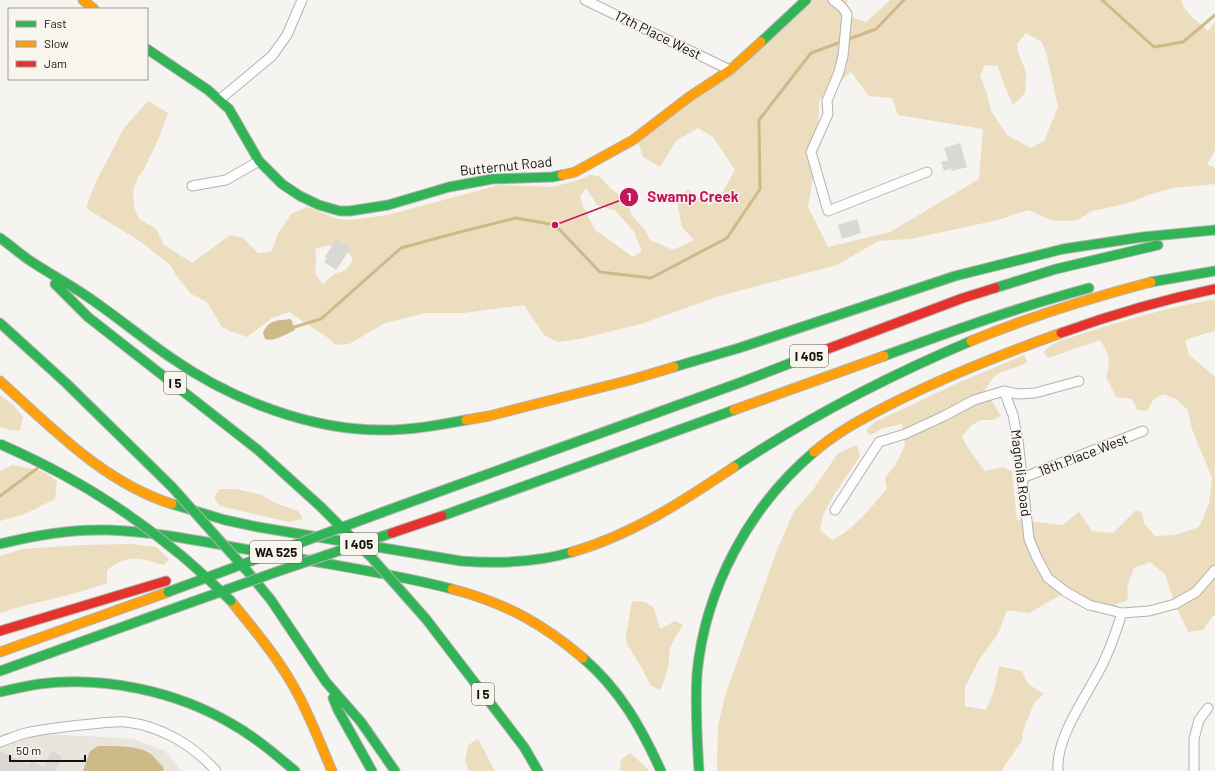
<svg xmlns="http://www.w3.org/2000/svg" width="1215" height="771" font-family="Barlow,sans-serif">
  <rect width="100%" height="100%" fill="#f5f4f0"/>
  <path fill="#e9e5dc" d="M7,733l80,3 46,3 32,12 16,20h-181v-36z"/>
  <path fill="#ebddbd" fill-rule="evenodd" d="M810,0h38l-2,6 5,11 15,5 24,-22h291c2,12 19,23 27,31l7,-9v128l-8,14 8,4v16l-42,4 -25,7 -19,8 -37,8 -14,9 -13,1 -14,-1 -23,-10 -30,10 -88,19 -32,2 -41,24 -121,32 -75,27 -62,15 -21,3 -14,-7 -20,-30 -60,8h-38l-41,10 -36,21 -13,1 -9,-8 -38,-25 -17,6 -25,19 -17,-6 -8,-4 -15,-25 -16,-8 -12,-15 -10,-15 -28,-22 -55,-34 9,-24 29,-56 24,-27 20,12 -9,25 -15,31 -6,8 -5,14 1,16 5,12 17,10 8,16 28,18 38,-28 13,3 15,15 13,-1 7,-18 13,-20 16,-7 31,12 13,1 37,-5 111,-30 53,2 24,-6 14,-6 9,1 12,13 16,10 4,15 14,16 5,10 23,10 21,-10 -12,-13 -6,-30 12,-7 22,15 13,-14 12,-21 -22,-33 -15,-9 -22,13 -16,26 -17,-10 -5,-15zM1026,33l16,9 5,14 11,51 -14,34 -13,7 -24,-13 -16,-24 -4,-17 -7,-19 5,-10 13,1c3,14 10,26 15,39l12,-12 1,-21 -8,-20 -1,-8zM851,72l18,24 23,2 6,17 85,14 -4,50 -89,53 -62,15 -20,-40 10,-60 1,-46zM586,188l11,17 19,6 18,21 8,19 -9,6 -38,-27 -13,-26 -2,-8zM329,245c12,3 18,3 24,15l-7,10 -12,4 -11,10c-14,-15 -4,-18 -8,-35z
    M1215,299v32l-5,1 -25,8 4,15 26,22v238l-2,1 -10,14 -15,2 -13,-28 -10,-30 -15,-12 -16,6 -7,19 1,13 -12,4 6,9 -56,-21 -37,21 -22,-3 -9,24 -19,26 -14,27v19l21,4 8,-19 5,-25 23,5 6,13 16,10 -10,9 -11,28 -1,10 -17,24 -3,6h-285l1,-46 8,-32 51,-143 17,-39 19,-21 25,-37 19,-8 3,11 -26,39 -11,20 -3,15 12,10c23,-11 38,-32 55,-51l-2,-11 11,-14 9,-19 -3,-21 -18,4 -14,7 -4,-5 9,-8 83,-39 66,-28 3,7c-10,7 -24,7 -33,15 -3,3 -6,9 -9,13l16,26 -9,4h-11l-9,5 -10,11 6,12 17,23 18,-4 9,4 5,49 46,5 16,-13 13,19 21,2 23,-23 6,3 2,10 11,13 20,-1 24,-8 10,-23 3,-26 -20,-49 -4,-19 -12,-11 -13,-5 -10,6 -6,11 -10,-1 -5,-11 -16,-2 -10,-20c5,-18 4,-21 -6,-37l-52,18 -4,-6c8,-11 27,-14 41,-19 42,-14 86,-26 130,-34z
    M0,395l12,9 11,13 -3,14 -11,-1 -9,-3z
    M12,465l30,6 15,10 -2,18 -30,15 -25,7v-50z
    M219,489h17l26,6 13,8 23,8 5,8 -14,3 -69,-16 -6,-8z
    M131,544l25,3 13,12 -5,6c-26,-7 -34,-12 -57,5v13c-34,13 -72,18 -107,30v-57l23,-7 58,-4z
    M632,601l13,1 9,6 6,21 15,-8 8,4 -7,11 -6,12 -2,19 -3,11 -5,12 -9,-4 -8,-16 -16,-26 -1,-8z
    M478,739l17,32h-26l-4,-10 3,-16z
    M630,753l18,16v2h-26l-2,-2 1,-9z"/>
  <path fill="#ceba88" d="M291,319l4,11c-9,4 -20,12 -30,9l-2,-6c6,-14 14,-12 28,-14z
    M98,746c16,0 35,-1 50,6 5,3 11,11 15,15l1,4h-81l7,-20z"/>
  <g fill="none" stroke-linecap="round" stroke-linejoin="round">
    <path stroke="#ceba88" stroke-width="3" d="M1102,0l52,47 29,-5 32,-27
      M291,328l30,-9 80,-71 55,-15 60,-15 39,7 45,47 51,6 76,-40 33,-49 -1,-69 52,-67 65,-24 28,-29
      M0,496l39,-29"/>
  </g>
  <path fill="#d9d8d5" d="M960,143l7,24 -15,4 -1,-3 -7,3 -3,-9 7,-2 -4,-12z
    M857,219l4,14 -19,6 -4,-14z
    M336,239l15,9 -15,22 -12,-8 3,-4 -2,-1z
    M0,751l28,14 3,-5 13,7 8,-16 10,6 -7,14h-55z"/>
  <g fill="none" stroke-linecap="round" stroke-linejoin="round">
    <defs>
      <path id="street" d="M585,0l145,70
        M833,0l9,7 5,7 -4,42 -4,16 -12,29 1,13 -17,38 17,59 99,-39
        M219,100l53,-44 15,-21 15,-35
        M192,186l34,-6 33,-19
        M1004,391l9,24 5,25 11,99 8,19 11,20 18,14 23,13 33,8 27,-2 26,-7 21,-12 19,-22
        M1022,478l121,-47
        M835,510l44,-68 26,-8 39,-18 30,-16 30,-9 14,3 17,-1 44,-12
        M0,742c9,-3 17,-7 26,-9 18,-4 37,-6 55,-8 15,-1 30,-4 45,-3 35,4 67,23 90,49
        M1058,771c-3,-36 33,-80 47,-112 7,-15 12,-30 17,-46
        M1194,771v-32l5,-19 9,-12"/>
      <path id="fast" d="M761,42l45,-42
        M147,49l61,41 21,19 30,52 23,23 18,12 19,9 21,6h10l38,-6 61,-18 43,-8 60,-2 10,-2
        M0,238c10,7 19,15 29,22 18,12 38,23 56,35 30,20 58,44 88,64 59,41 139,72 212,71 27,0 54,-5 81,-10
        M1151,282l64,-11
        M55,284l33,33 170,133 63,57
        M995,288l61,-19 102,-24
        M0,323l66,60 106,104
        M884,356c68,-25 135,-49 205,-68
        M674,367l65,-19 216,-72 108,-27 80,-12 72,-7
        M734,467c75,-50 154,-91 237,-126
        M172,504l53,16 33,7 203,34c38,3 74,2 111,-9
        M383,512l356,-129 75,-29
        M442,516l292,-106
        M0,544c35,-9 72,-15 108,-14 57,2 115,16 171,25 58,11 116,19 173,34
        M248,572l23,28 55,82 35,40 34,49
        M426,619l98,128 14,24
        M583,658c37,32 58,69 78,113
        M0,671l164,-59
        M0,692c13,-3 26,-6 39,-8 65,-8 137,7 193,40 23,13 43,30 63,47
        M333,698l5,12 34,61
        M699,771c-2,-32 -4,-65 -2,-97 8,-85 52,-167 117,-222"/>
      <path id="slow" d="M83,0l11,9
        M562,175l13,-3 58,-32 56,-43 41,-27 31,-28
        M971,341c58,-24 119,-43 180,-59
        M0,381c52,47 103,101 172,123
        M734,410l150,-54
        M466,420l23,-4 141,-36 44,-13
        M814,452c23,-20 48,-33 75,-47 55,-28 113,-51 172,-72
        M572,552c60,-17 111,-51 162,-85
        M452,589c53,14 90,34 131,69
        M231,601c21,26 43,52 60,81 17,28 28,59 41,89
        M0,652l168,-60"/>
      <path id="jam" d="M1061,333c50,-18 101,-33 154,-44
        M814,354l149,-56 32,-10
        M0,631l166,-50"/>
    </defs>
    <use href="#street" stroke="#b4b3b0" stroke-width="11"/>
    <use href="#fast" stroke="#b4b3b0" stroke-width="11"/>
    <use href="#slow" stroke="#b4b3b0" stroke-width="11"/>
    <use href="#jam" stroke="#b4b3b0" stroke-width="11"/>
    <use href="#street" stroke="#fefdfd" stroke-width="9"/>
    <use href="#fast" stroke="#30b455" stroke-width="9"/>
    <use href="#slow" stroke="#ff9f0a" stroke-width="9"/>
    <use href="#jam" stroke="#e5322d" stroke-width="9"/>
    <defs>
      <path id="fast-bridge" d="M0,444c62,27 120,61 172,104 21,16 40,35 59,53
        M172,487l75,84
        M321,507l51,51 54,61
        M168,592l215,-80
        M164,612l112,-40 116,-39"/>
      <path id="jam-bridge" d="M392,533l50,-17"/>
    </defs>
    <use href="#fast-bridge" stroke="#b4b3b0" stroke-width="11" stroke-linecap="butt"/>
    <use href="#jam-bridge" stroke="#b4b3b0" stroke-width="11" stroke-linecap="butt"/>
    <use href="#fast-bridge" stroke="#30b455" stroke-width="9"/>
    <use href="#jam-bridge" stroke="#e5322d" stroke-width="9"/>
  </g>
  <g text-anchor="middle" stroke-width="3" stroke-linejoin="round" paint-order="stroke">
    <g fill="#f8f5ed" stroke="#585753" stroke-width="1">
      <rect x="790" y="345" width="38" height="22" rx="3"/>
      <rect x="164" y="372" width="22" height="22" rx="3"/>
      <rect x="340" y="533" width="38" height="22" rx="3"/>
      <rect x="250" y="541" width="52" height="22" rx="3"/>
      <rect x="472" y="683" width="22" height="22" rx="3"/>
    </g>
    <g font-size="13" font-weight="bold" fill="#141311">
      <text x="809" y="361">I 405</text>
      <text x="175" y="388">I 5</text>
      <text x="359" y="549">I 405</text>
      <text x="276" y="557">WA 525</text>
      <text x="483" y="699">I 5</text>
    </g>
    <g font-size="14" fill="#141311" stroke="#f8f5ed">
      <text transform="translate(658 35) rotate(26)" y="5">17th Place West</text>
      <text transform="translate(506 166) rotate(-6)" y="5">Butternut Road</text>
      <text transform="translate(1083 455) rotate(-21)" y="5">18th Place West</text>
      <text transform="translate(1021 473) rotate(83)" y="5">Magnolia Road</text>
    </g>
  </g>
  <path fill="none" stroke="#c2185b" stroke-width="1.5" d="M555 225L629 197"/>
  <g fill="#c2185b" stroke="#f8f5ed" stroke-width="1.5">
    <circle cx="555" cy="225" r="4"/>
    <circle cx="629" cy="197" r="10"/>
  </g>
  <g font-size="12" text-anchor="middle" font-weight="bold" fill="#fff">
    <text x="629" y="201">1</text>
  </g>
  <g font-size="15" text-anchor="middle" font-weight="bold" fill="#c2185b" stroke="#f8f5ed" stroke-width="3" stroke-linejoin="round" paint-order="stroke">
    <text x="693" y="202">Swamp Creek</text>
  </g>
  <rect x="8" y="8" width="140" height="72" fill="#f8f5ed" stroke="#9d9b95"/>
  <rect x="16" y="21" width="20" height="6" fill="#30b455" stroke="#9d9b95"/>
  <text x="44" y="28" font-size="12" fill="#141311">Fast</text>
  <rect x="16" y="41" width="20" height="6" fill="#ff9f0a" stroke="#9d9b95"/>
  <text x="44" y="48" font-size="12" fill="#141311">Slow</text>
  <rect x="16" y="61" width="20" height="6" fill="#e5322d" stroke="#9d9b95"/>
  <text x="44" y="68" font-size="12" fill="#141311">Jam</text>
  <path d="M10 755v6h75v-6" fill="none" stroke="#141311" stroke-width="2"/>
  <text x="16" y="755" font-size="12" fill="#141311" stroke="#f8f5ed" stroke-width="3" paint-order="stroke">50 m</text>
</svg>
